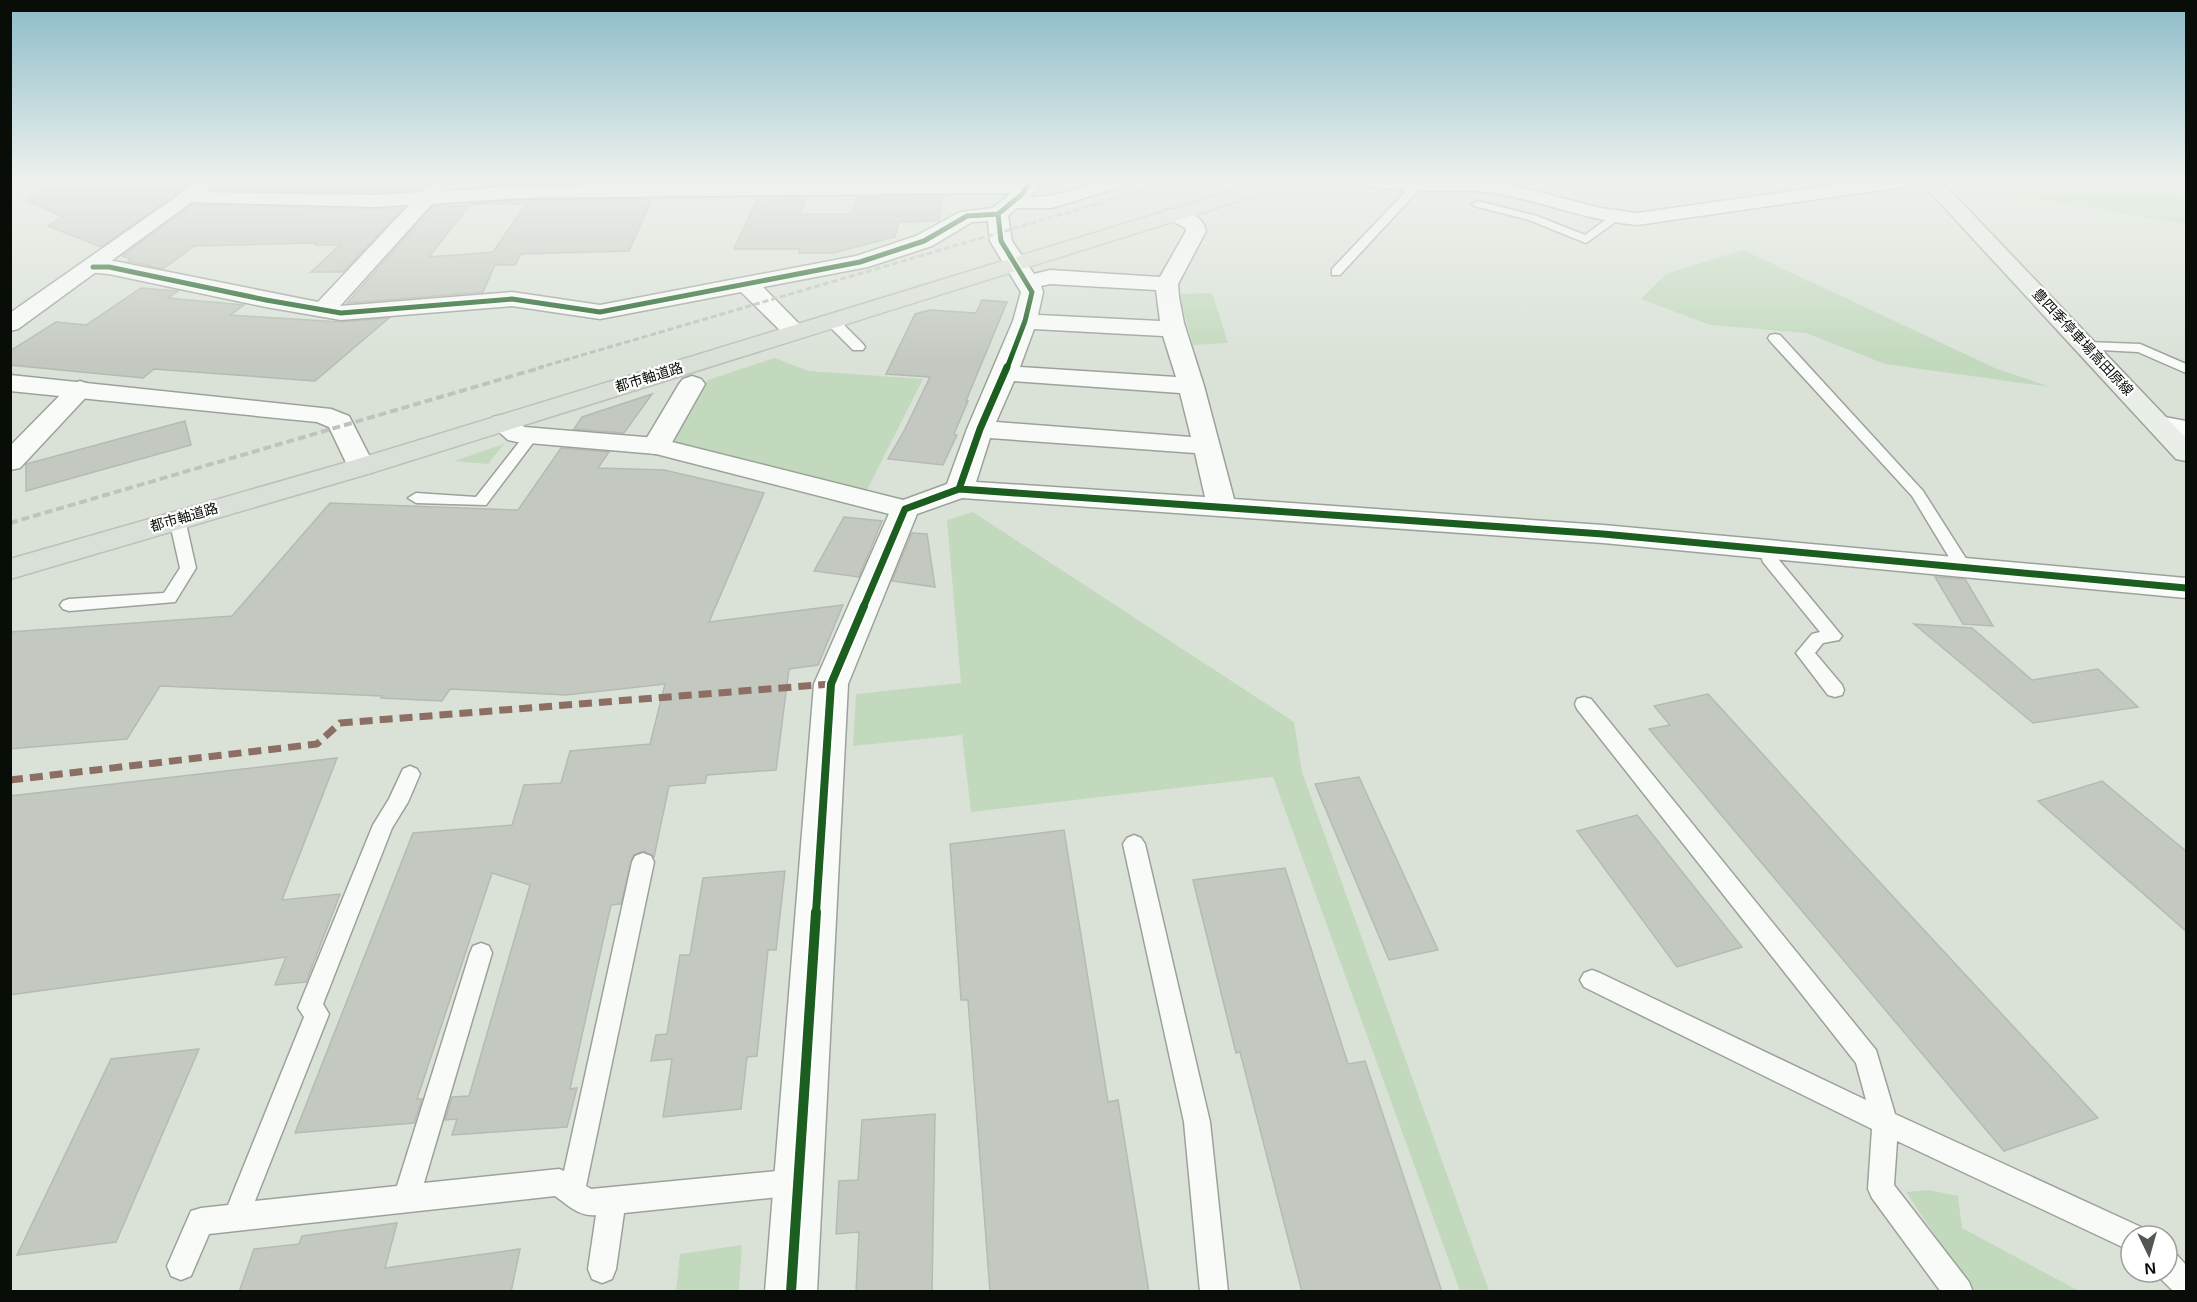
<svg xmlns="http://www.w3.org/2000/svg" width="2197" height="1302" font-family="Helvetica,'Noto Sans JP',sans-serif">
  <rect width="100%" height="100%" fill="#dae2d8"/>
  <path fill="#c2d9bd" d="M1983,180h203l-22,3 22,15v26l-223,-37z
    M1743,250l254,119 54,18 -166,-23 -79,-31 -96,-8 -69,-26 25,-25z
    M1212,293l16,50 -35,2 -14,-51z
    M775,358l33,13 115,8 -56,111 -197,-48 38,-62z
    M504,444l-16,20 -34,-3z
    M973,512l321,210 8,50 187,519h-29l-187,-514 -302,35 -9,-77 -109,11 3,-52 105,-11 -14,-163z
    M1929,1190l29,6 4,32 117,63h-107l-66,-99z
    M742,1245l-3,46h-63l4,-37z"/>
  <path fill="#c3c9c1" stroke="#b5bab3" stroke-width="1.5" d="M54,180h143l-96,67 -53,-21 14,-10 -36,-16z
    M224,180h205l-9,10 -43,3 -165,-3z
    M493,180h147l-2,2 -151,4z
    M906,196v2l36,-1 -3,24 -40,1 -4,15 -62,16h-34l1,-4h-66l23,-50 49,-1 -6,16h52l5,-17z
    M652,199l-23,52 -108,3 -6,11h-20l-12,27 -136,11 86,-97h36l-40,51 64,-5 33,-48h-55l51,-4z
    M192,205l185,4 26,-1 -60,64h-32l29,-27h-25l1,-2 -122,3 -31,23 -35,-8 3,-2 -9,-3z
    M141,288l37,3 -10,7 76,7 -14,10 111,7 48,-4 -74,63 -161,-12 -11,9 -133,-13v-14l46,-29 30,3z
    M982,300l25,2 -41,99h2l-14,33 3,1 -14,30 -55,-6 17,-30 25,-52 -44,-3 29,-60 15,-4 46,3z
    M652,394l-28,39 -50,-4 8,-12z
    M185,421l6,24 -165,46v-27z
    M561,448l48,4 -11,16 66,2 100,23 -55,129 134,-17 -25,60 -29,4 -13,101 -69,5 -2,8 -36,3 -15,71 -10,-6 -11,4 -12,49 -10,1 -41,184 7,-1 -10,39 -115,8 5,-16 -12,1 7,-23 17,-1 61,-211 -38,-12 -75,226h5l-8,24 -119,10 118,-300 99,-8 12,-40 37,-2 9,-32 80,-7 15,-60 -99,11 -116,-6 -8,12 -61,-3 1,-2 -222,-10 -33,53 -117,10v-117l222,-16 98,-113 188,7z
    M844,517l38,4 -23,56 -45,-6z
    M912,533l15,1 8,53 -43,-6z
    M1935,577l30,2 28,47 -30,-2z
    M1914,624l58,4 60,52 66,-11 40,38 -105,16z
    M1708,694l140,154 250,270 -94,33 -355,-422 21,-4 -16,-19z
    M337,758l-55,142 58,-6 -34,88 -31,3 11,-28 -276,38v-199z
    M1359,777l79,173 -49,10 -74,-176z
    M2102,781l85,71v80l-149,-131z
    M1637,815l105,132 -65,20 -100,-136z
    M1064,830l44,272 10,-2 31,192h-159l-22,-292h-7l-11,-156z
    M1285,868l63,196 17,-3 77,231h-140l-62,-240 -4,1 -43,-173z
    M785,871l-9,79h-8l-11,106 -10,1 -6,52 -78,8 9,-58 -21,2 5,-26 11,-1 13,-79h10l13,-77z
    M199,1049l-83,193 -99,13 94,-196z
    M935,1114l-3,178h-76l3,-60 -23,2 3,-53 19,-1 4,-60z
    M397,1223l-12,45 135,-19 -9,43h-272l15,-43 45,-5 3,-8z"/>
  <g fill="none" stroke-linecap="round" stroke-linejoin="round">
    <defs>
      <path id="service" d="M1408,181l4,1 4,10 -1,2 -75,81h-8v-6l73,-77 -2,-8z
        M1478,201l59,15 48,19 26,-19h8l2,2 -35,25 -57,-23 -55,-14 -2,-2z
        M831,316l5,1 27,27 2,3 -2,3h-10l-27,-27 -1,-3 1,-3z
        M1775,334l5,1 143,156 49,77 -2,4h-12l-46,-76 -142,-155 -2,-3 2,-3z
        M2087,342l53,2 46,20v9l-48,-21 -56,-3 -2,-3z
        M532,431l7,4 -53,70 -70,-2 -8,-5 8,-5 60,4 51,-65z
        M177,514l8,5 11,49 -21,34 -106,9 -6,-2 -3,-4 3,-4 6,-2 95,-6 16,-25 -11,-49z
        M1767,546l6,1 6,13 63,76 -3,4 -16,3 -8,10 27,32 2,5 -2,5 -7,2 -7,-2 -32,-42 16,-19 8,-2 -57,-70 -4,-11 2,-4z
        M1584,697l7,2 285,351 19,64 246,113 3,9h-13v15l-234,-110 -3,44 75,97 4,10h-32l-69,-94 -4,-9 4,-60 -288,-142 -4,-7 4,-7 8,-3 8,3 266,127 -10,-37 -279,-354 -2,-5 2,-5z
        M410,766l7,3 3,5 -12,28 -16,26 -69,176 6,10 -74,187 142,-15 73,-233 3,-7 8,-3 8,3 3,7 -68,230 135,-14 5,2 68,-309 3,-6 8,-3 8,3 3,6 -68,324 5,3 206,-20 9,4 4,9 -4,9 -9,4 -173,18 -8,56 -4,10 -10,4 -10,-4 -4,-10 8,-54c-17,2 -28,-10 -41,-19l-346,38 -18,42 -10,4 -10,-4 -4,-10 24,-55 10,-3 27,-3 76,-188 -6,-9 75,-183 16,-26 14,-30z
        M1134,835l7,3 4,6 65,278 18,170h-28l-16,-170 -61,-278 4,-6z
        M2167,1251l10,4 9,10v27h-12l-17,-17 -1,-3h11z"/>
      <path id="minor" d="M1022,180h20l-12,17c32,2 61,-19 93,-17l-9,9 -62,19h-35l-9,8 4,25 22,33 16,-4 110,7 26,-46 -1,-3 -18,-10 -3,-4 3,-4c14,-4 37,6 39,21l-28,53 1,13 5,26 20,63 30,113 369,26 583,53v20l-583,-55 -641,-45 -45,16 -69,170 -31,608h-52l49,-608 77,-175 4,-6 52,-19 20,-55 46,-108 8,-29 -31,-51 -2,-20 -16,1 -40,24 -64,21 -105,20 44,45 -4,5 -8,2 -8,-2 -46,-45 -141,27 -88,-13 -171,14 -75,-13 -157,-33 -24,-2 -3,-5 3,-5 24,-2 209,42 91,-97 -32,2 -195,-5 -3,-4 3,-4 7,-2 188,3 44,-3c6,-7 11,-9 20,-6l2,5 79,-5zM1011,193l-18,15 -33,4 -44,24 -60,20 -256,49 -88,-13 -172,14 92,-102 90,-6zM1050,284l106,6 4,31 -122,-6 5,-23 -2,-6zM1034,329l129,7 13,41 -156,-10zM1014,381l166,12 11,44 -195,-15zM990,438l205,15 10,44 -229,-15z
        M1358,180h123l34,6 86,22 36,5 234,-33h49l-3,4 -7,2 -273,39c-49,-4 -95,-24 -143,-32 -44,-6 -90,2 -133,-9z
        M692,376l9,3 4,5 -35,62 -4,6 -10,2 -10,-2 -4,-6 37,-62 4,-5z
        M80,381l9,3 4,5 -4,5 -69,74 -10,2v-24l61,-62z
        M2159,416l27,5v16l-36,-7 -4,-6 4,-6z"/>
      <path id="tertiary" d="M200,180h22l-204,149 -8,2v-18z
        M10,375l321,34 18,7 26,51 -4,6 -10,2 -10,-2 -22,-46 -12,-5 -307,-31z
        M502,415l9,2 13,10 132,11 259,65 4,6 -4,6 -10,3 -249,-64 -139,-12 -9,-2 -19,-17 4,-6z"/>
      <path id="secondary" d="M1919,180h21l246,258v23l-10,-2z"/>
      <path id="primary" d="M1267,180h29l-3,4 -922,289 -361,106v-20l341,-98z"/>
    </defs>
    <use href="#service" stroke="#9ca29b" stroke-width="3"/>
    <use href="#minor" stroke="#9ca29b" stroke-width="3"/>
    <use href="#tertiary" stroke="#9ca29b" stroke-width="3"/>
    <use href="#secondary" stroke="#9ca29b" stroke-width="3"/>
    <use href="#primary" stroke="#bcc0bb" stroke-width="3"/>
    <use href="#service" fill="#f9fbf9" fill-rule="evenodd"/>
    <use href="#minor" fill="#f9fbf9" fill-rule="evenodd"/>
    <use href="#tertiary" fill="#f9fbf9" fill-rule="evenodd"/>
    <use href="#secondary" fill="#e9eee8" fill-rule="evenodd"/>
    <use href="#primary" fill="#d9e0d7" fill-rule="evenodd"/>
    <path stroke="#c0c2be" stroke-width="3" stroke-dasharray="6 3" stroke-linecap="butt" d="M538,368l641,-188"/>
    <path stroke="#c0c2be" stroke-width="4" stroke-dasharray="8 4" stroke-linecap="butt" d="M10,523l533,-156"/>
    <path stroke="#8d6e63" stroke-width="7" stroke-dasharray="13 7" stroke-linecap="butt" d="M10,780l307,-36 23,-21 491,-39"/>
    <defs>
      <path id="cycleway-far3" d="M93,267h16l157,33 75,13 171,-14 88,13 260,-50 64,-21 43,-25 31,-2
        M1007,368l18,-47 7,-29 -31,-51 -3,-27 23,-19 11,-15"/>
      <path id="cycleway-far2" d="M959,489l644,45 583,54
        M863,608l42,-99 54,-20 21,-60 27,-62"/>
      <path id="cycleway-far1" d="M816,913l15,-229 33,-78"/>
      <path id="cycleway" d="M791,1292l25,-380"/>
    </defs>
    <use href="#cycleway-far3" stroke="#fff" stroke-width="8"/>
    <use href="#cycleway-far2" stroke="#fff" stroke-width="10"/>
    <use href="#cycleway-far1" stroke="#fff" stroke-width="12"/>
    <use href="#cycleway" stroke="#fff" stroke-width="14"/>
    <use href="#cycleway-far3" stroke="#1b5e20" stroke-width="5"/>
    <use href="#cycleway-far2" stroke="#1b5e20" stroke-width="7"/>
    <use href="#cycleway-far1" stroke="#1b5e20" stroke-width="8"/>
    <use href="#cycleway" stroke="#1b5e20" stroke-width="10"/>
  </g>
  <linearGradient id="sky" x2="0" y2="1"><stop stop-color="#8cbbc9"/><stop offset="0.5" stop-color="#eef2ed"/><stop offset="1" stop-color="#eef2ed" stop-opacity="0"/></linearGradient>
  <rect width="2197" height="362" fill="url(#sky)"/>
  <g text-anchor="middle" stroke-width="4.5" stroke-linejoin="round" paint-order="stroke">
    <g font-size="14" fill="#090d08" stroke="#fff">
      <text transform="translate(2083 342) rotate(47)" y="5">豊四季停車場高田原線</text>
      <text transform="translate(649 377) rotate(-17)" y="5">都市軸道路</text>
      <text transform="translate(184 517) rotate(-16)" y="5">都市軸道路</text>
    </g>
  </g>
  <rect width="2197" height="1302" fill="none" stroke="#090d08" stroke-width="24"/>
  <g transform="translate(2149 1254) rotate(175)"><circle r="28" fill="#ffffff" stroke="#9d9e9c" stroke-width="1.5"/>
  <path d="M0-4.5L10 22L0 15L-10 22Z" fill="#525851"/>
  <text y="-9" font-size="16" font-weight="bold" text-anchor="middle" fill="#090d08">N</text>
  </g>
</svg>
